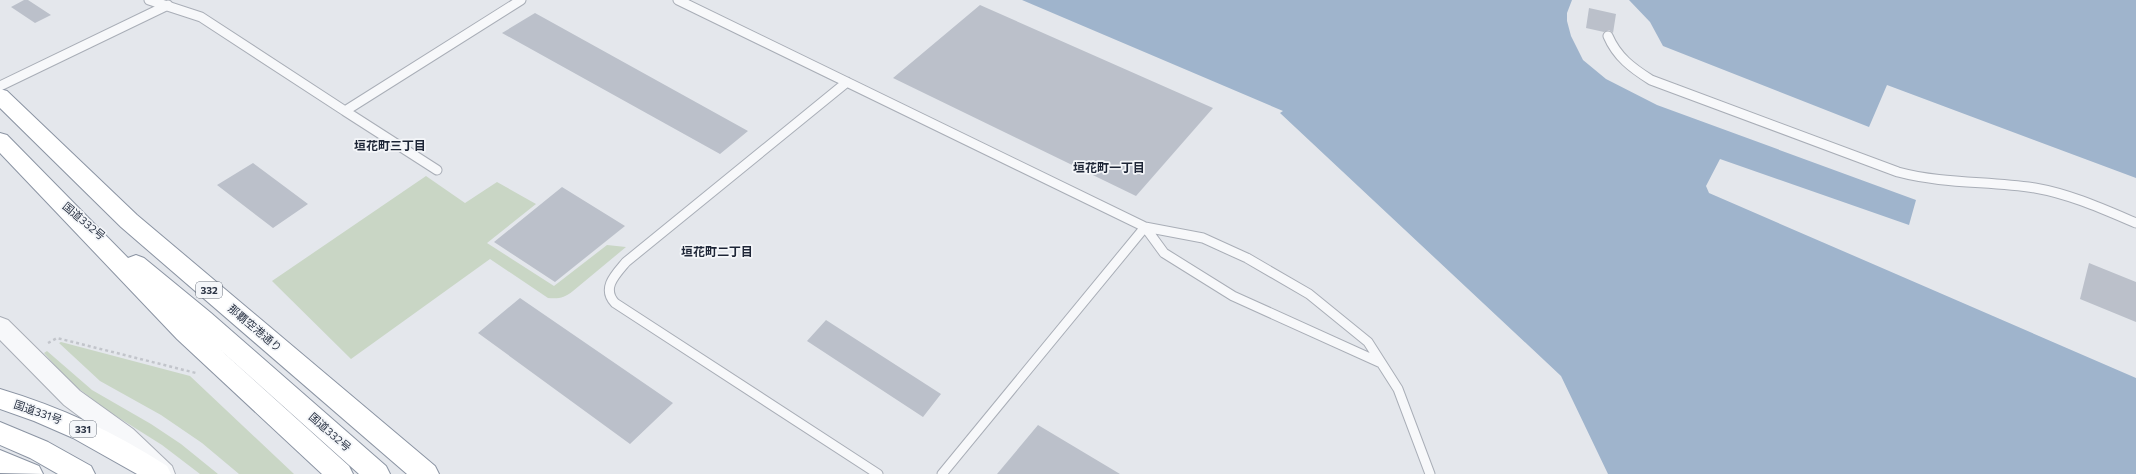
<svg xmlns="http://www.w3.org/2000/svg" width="2136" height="474" font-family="Commissioner,'Noto Sans JP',sans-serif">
  <rect width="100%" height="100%" fill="#e4e7ec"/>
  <path fill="#c9d6c5" d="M426,176l39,27 32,-21 39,22 -49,39 67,43 53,-41 19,2 -53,44c-9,7 -14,8 -25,7l-58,-39 -139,100 -79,-78z
    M61,342l129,34 104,98h-55l-37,-31 -41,-28 -61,-34 -41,-38z
    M47,351l45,39 59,34 30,20 37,30h-18l-38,-29 -54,-34 -38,-29 -26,-29z"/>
  <path fill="#9fb4cc" d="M1022,0h550l-5,13v8l4,15 12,24 23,19 51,26 259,95 -7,25 -189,-66 -14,27 3,7 427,185v96h-528l-47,-98 -281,-263 3,-2z
    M1629,0h507v178l-249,-93 -18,42 -206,-81 -13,-24z"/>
  <path fill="#bbc0ca" d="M24,0h4l23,15 -16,8 -24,-16z
    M980,5l233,103 -77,88 -243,-118z
    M1589,8l27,6 -3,19 -4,-3 -5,2 -18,-4z
    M535,13l213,118 -28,23 -218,-121z
    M253,163l55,41 -35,24 -56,-43z
    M562,187l63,39 -70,56 -61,-40z
    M2089,263l47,19v40l-56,-23z
    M520,298l153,105 -43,41 -152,-111z
    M826,320l115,74 -18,23 -116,-76z
    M1038,425l82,49h-123z"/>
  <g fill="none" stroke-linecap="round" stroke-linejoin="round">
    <defs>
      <path id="service" d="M149,0l52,17 144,94 176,-111
        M678,0l467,227 58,11 44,20 62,36 59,48 30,47 32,85
        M1608,36c9,21 24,32 43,44l247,92c45,12 91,9 137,16 35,6 68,21 101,35
        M847,82l-221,180c-10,12 -25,26 -11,41l263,171
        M0,86l168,-81
        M345,111l92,59
        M942,474l203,-247 19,26 69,43 148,67"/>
      <path id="tertiary" d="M0,317l8,3 72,71 53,38 39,37 3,8h-29l-31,-31 -51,-38 -64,-65z"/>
      <path id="trunk" d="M0,89l7,2 130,124 298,251 4,8h-32l-286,-247 -121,-119z
        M0,133l7,2 121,123 8,-3 8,3 67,55 175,153 4,8h-31l-143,-128 133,120 4,8h-31l-145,-135 -177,-186z
        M0,389c60,18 115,43 167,77l4,8h-34l-64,-36 -39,-17 -34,-12z
        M0,422l48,20 43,24 4,8h-37l-28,-16 -30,-13z
        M0,450l39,16 4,8 -43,-1z"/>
    </defs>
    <use href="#service" stroke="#a9aeb7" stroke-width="11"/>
    <use href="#tertiary" stroke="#a9aeb7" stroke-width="2"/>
    <use href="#trunk" stroke="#8b94a3" stroke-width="2"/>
    <path stroke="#c2c5cb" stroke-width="2.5" stroke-dasharray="3 3" stroke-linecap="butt" d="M48,343l9,-5 139,35"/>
    <use href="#service" stroke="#f7f8fa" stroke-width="9"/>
    <use href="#tertiary" fill="#f7f8fa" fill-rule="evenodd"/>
    <use href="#trunk" fill="#fff" fill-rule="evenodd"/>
  </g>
  <g text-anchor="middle" stroke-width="3.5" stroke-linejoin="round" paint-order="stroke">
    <g fill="#f4f6f9" stroke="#676e7b" stroke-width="1">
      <rect x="196" y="282" width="26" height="16" rx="3"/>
      <rect x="70" y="421" width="26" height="16" rx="3"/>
    </g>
    <g font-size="10" font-weight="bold" fill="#2b3445">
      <text x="209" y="294">332</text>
      <text x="83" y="433">331</text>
    </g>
    <g font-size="11" fill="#2b3445" stroke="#f4f6f9">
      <text transform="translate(84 221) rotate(40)" y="4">国道332号</text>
      <text transform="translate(255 328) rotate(40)" y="4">那覇空港通り</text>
      <text transform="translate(38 412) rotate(19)" y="4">国道331号</text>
      <text transform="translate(330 432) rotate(41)" y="4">国道332号</text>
    </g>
    <g font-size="12" font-weight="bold" fill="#1d2536" stroke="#f4f6f9">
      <text x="390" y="150">垣花町三丁目</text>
      <text x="1109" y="172">垣花町一丁目</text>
      <text x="717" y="256">垣花町二丁目</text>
    </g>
  </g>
</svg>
